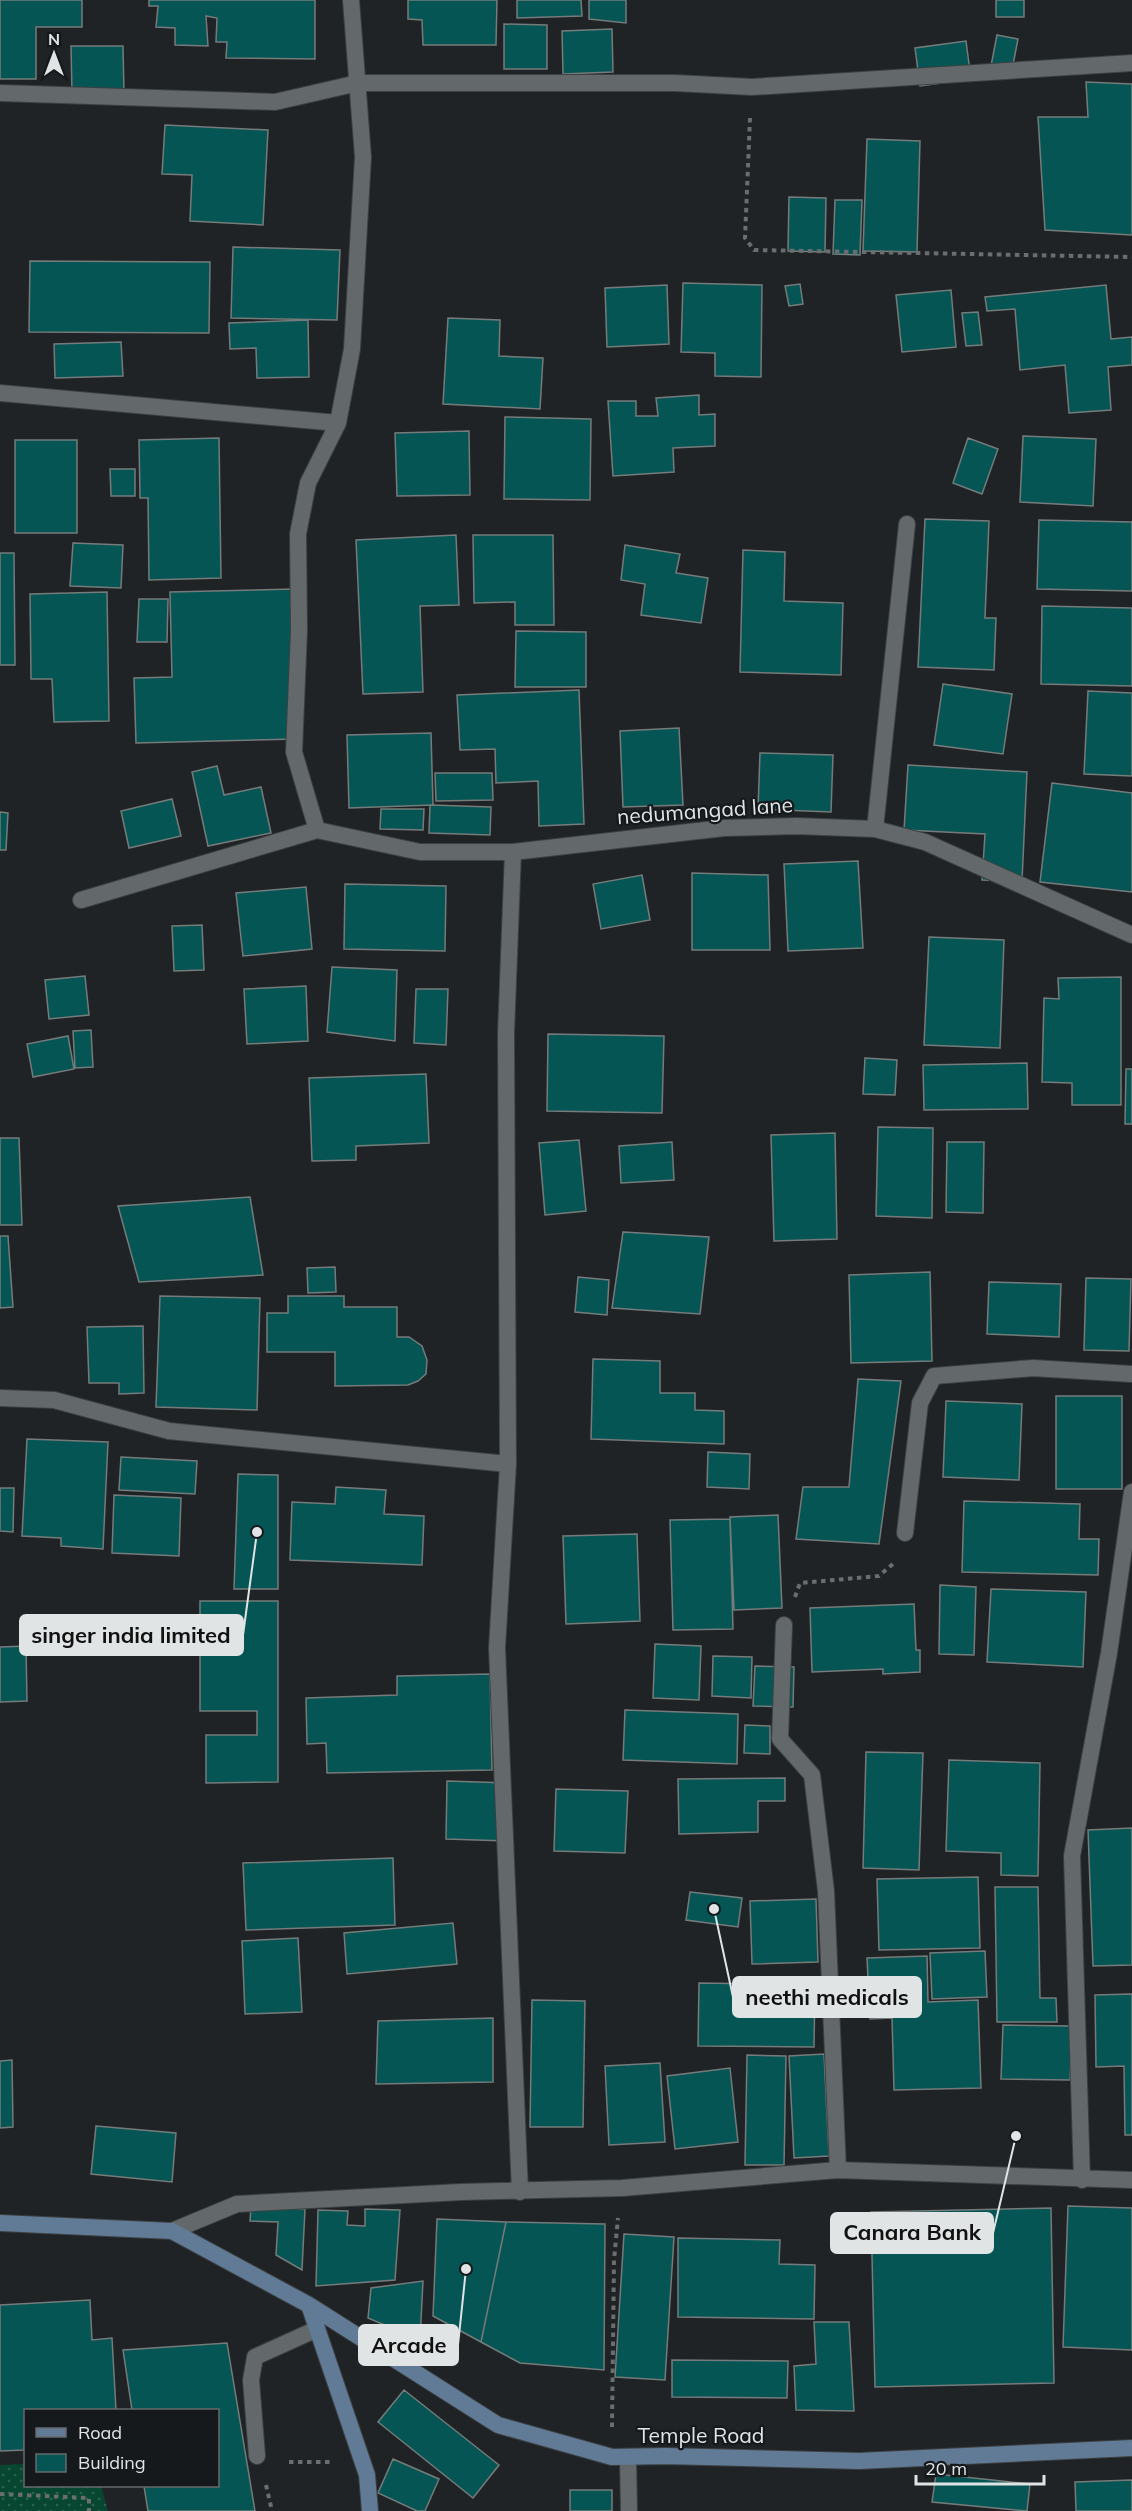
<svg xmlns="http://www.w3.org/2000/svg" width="1132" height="2511" font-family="Mulish,sans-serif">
  <defs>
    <pattern id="park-dots" width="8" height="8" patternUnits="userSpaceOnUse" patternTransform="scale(1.5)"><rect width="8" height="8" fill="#074631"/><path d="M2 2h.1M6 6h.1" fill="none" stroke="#2b614f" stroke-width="1.8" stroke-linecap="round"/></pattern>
  </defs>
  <rect width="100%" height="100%" fill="#1f2325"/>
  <path fill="url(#park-dots)" d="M25,2464l1,22h75l7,25h-108v-46z"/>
  <path fill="#065555" stroke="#757b7a" stroke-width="1.5" d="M0,0h82v27h-46v52h-36z
    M149,0h166v59l-89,-1 1,-16h-11l1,-24 -11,-2 2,30 -33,-1v-17l-19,-1 2,-21h-9z
    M408,0h89l-1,45h-73l-1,-25 -14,-1z
    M517,0h64l1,16 -65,2z
    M589,0h37v23l-37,-4z
    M996,0h28v17h-28z
    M504,24l43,1v44h-43z
    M612,29l1,43 -50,2 -1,-43z
    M997,35l21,4 -7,36 -21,-4z
    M966,41l5,38 -51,7 -5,-38z
    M71,46h52l1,48h-52z
    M1086,82l46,2v151l-87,-5 -7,-113h50z
    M165,125l103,5 -5,95 -73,-4 2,-46 -30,-1z
    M867,139l53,2 -3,111 -54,-1z
    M789,197l37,1 -1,54 -37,-1z
    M835,200h27l-2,55 -27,-1z
    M233,247l107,3 -3,70 -106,-2z
    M30,261l180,1 -1,71 -180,-1z
    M683,283l79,2 -1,92 -46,-1v-23l-34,-1z
    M800,284l3,20 -14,2 -4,-20z
    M667,285l2,59 -62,3 -2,-59z
    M1106,285l5,54 21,-2v28l-24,2 3,43 -42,3 -4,-48 -45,5 -5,-61 -28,2 -2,-14z
    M951,290l5,57 -54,5 -6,-57z
    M978,312l4,33 -16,1 -4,-33z
    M448,318l52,2 -1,36 44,2 -3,51 -97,-5z
    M308,320l1,57 -52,1 -1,-30 -26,1 -1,-26z
    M121,342l2,34 -68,2 -1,-34z
    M699,395v20l16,-1v32l-42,2 1,24 -61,4 -5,-75h28v15h22l-2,-18z
    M505,417l86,2 -1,81 -86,-1z
    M469,431l1,64 -73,1 -2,-63z
    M1023,436l73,3 -3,67 -73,-4z
    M219,438l2,140 -72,2 -1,-82h-8l-1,-58z
    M968,438l30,11 -16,45 -29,-11z
    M15,440h62v93h-62z
    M110,469h25v27h-24z
    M925,519l64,2 -4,97h11l-2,52 -76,-3z
    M1039,520l93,2v69l-95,-2z
    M456,535l3,70 -39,1 3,86 -60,2 -7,-154z
    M473,535h80l1,90h-39v-23l-41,1z
    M73,543l50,2 -2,43 -51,-2z
    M625,545l55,9 -4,19 32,5 -7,45 -60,-8 4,-31 -24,-4z
    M743,550l42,2 -1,49 59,2 -2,72 -101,-3z
    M0,553h14l1,112h-15z
    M294,589l4,150 -162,4 -2,-65 38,-1 -2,-85z
    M107,592l2,129 -55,1 -2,-43h-21l-1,-85z
    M139,599h29l-1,43h-30z
    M1042,606l90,2v78l-91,-2z
    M516,631l70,1v55h-71z
    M943,684l69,10 -9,60 -69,-9z
    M579,690l5,134 -45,2 -1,-45 -42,2 -1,-34 -35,1 -3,-55z
    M1088,691l44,2v83l-48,-2z
    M679,728l4,77 -60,2 -3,-76z
    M431,733l2,72 -84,3 -2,-73z
    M760,753l73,2 -2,57 -73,-3z
    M908,765l119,7 -5,109 -40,-1 3,-46 -81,-4z
    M217,766l7,29 37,-8 10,46 -63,13 -16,-74z
    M435,773h57l1,27 -57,1z
    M1052,783l80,10v99l-92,-10z
    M172,799l9,37 -52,12 -8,-37z
    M430,805l61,2 -1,28 -61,-2z
    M381,809h43l-1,21 -43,-1z
    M0,812l8,1 -2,37h-6z
    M858,861l5,87 -75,3 -4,-87z
    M692,873l76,2 2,75h-78z
    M642,875l8,45 -49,9 -8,-45z
    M345,884l101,2 -1,65 -101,-2z
    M306,887l6,62 -69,7 -7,-63z
    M202,925l2,45 -30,1 -2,-45z
    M929,937l75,3 -4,108 -76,-3z
    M332,967l65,3 -2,71 -68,-9z
    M85,976l4,39 -40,4 -4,-39z
    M1121,977v128h-49v-22l-30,-1 2,-84 15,1 -1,-21z
    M306,986l2,55 -61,3 -3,-55z
    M416,989h32l-2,56 -32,-2z
    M91,1030l2,37 -18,1 -2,-37z
    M548,1034l116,2 -2,77 -115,-2z
    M68,1036l6,33 -41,8 -6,-33z
    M865,1058l32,2 -2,35 -32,-1z
    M1027,1063l1,46 -104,1 -1,-45z
    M1126,1069h6v55h-7z
    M426,1074l3,69 -73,3v14l-44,1 -3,-83z
    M878,1127l55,1 -1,90 -56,-2z
    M835,1133l2,106 -63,2 -3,-106z
    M0,1138h19l3,87h-22z
    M579,1140l7,71 -41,4 -6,-72z
    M672,1142l2,38 -53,3 -2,-37z
    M947,1142h37l-1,71 -37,-1z
    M250,1197l13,78 -124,7 -21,-76z
    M623,1232l86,5 -9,77 -88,-6z
    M0,1236h8l5,71 -13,1z
    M335,1267l1,25 -28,1 -1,-25z
    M930,1272l2,89 -81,2 -2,-88z
    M578,1277l31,3 -2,35 -32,-3z
    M1086,1278l45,1 -2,72 -45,-1z
    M989,1282l72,2 -2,53 -72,-3z
    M160,1296l100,2 -3,112 -101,-3z
    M288,1296h56v11h53v30h12l13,9 5,14 -1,14 -8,7 -10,4 -73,1v-34h-68v-39h21z
    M143,1326l1,67 -25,1v-11h-30l-2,-56z
    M593,1359l67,2v32h35v17l29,1v33l-133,-5z
    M858,1379l43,2 -22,163 -83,-5 7,-52h46z
    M1056,1396h66v93h-66z
    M946,1401l76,3 -3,76 -76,-3z
    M27,1439l81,3 -5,107 -42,-3v-8l-39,-2z
    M708,1452l42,2 -1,35 -42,-2z
    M121,1457l76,4 -2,33 -76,-4z
    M238,1474l40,1v114h-44z
    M336,1487l50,3 -2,24 40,2 -2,49 -132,-5 2,-58 43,2z
    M0,1488h14l-1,44 -13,-1z
    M114,1495l67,3 -2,58 -67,-3z
    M964,1501l116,3 -1,35h20l-1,36 -136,-3z
    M778,1515l4,93 -48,2 -4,-93z
    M730,1519l3,110 -60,1 -3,-110z
    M637,1534l3,87 -74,3 -3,-88z
    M940,1585l36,2 -2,68 -35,-1z
    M991,1589l95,3 -3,75 -96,-5z
    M200,1601h78v181l-72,1v-48h51v-24h-57z
    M914,1604l2,46h4v22l-37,2v-5l-71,3 -2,-64z
    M655,1644l46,2 -2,54 -46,-2z
    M26,1646l1,55 -27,1v-55z
    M713,1656l39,1 -1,41 -39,-2z
    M755,1666l39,1 -1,40 -40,-1z
    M490,1674l2,96 -165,3 -1,-30 -19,1 -1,-46 91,-3v-19z
    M625,1710l113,4 -1,50 -114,-4z
    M745,1725l25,1v28l-26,-1z
    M866,1752l57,1 -4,117 -56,-2z
    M949,1760l91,3 -2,113 -37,-1v-22l-55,-2z
    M785,1778v23h-27v31l-79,2 -1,-55z
    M447,1781l62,2 -2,58 -61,-2z
    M556,1789l72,2 -3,62 -71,-2z
    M1132,1828v137l-39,1 -5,-136z
    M393,1858l2,67 -149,5 -3,-67z
    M978,1877l2,71 -101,2 -2,-71z
    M995,1887h43l2,111h16l1,24h-60z
    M690,1892l52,6 -4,29 -52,-7z
    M816,1899l2,63 -66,2 -2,-63z
    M453,1923l4,41 -110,10 -3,-41z
    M298,1938l4,74 -57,2 -3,-73z
    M985,1951l2,46 -55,2 -2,-46z
    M927,1956l1,46 50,-2 3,88 -87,2 -2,-72 -22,1 -3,-61z
    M699,1983l116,2 -1,62 -116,-1z
    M1132,1994v141h-7l-1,-69 -28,1 -1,-72z
    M532,2000l53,1 -2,126h-53z
    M493,2018v64l-117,2 2,-63z
    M1003,2025l69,1 -2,54 -69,-1z
    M824,2054l5,102 -35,2 -5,-102z
    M747,2055l39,1 -2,109h-39z
    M12,2060l1,67 -13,1v-67z
    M660,2063l5,79 -56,3 -4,-79z
    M730,2068l8,74 -63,7 -8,-73z
    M96,2126l80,7 -4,49 -81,-8z
    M251,2206l54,3 -3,61 -26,-15 2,-33 -28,-1z
    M1068,2206l64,2v142l-69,-3z
    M1051,2208l3,175 -179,4 -4,-175z
    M365,2209l35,1 -5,70 -79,6 2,-76 30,1 -1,14 18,1z
    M437,2219l69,3 -25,120 -48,-26z
    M506,2222l99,2 -1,146 -84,-7 -39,-21z
    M624,2234l50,3 -9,143 -50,-3z
    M678,2238l102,2 -1,24 36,1 -1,54 -136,-2z
    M423,2281l-3,59 -52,-22 3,-30z
    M90,2300l2,40 20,-2 4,72h-90l-2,40 -24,1v-146z
    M814,2322h35l5,89 -58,-1 -2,-44 22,-2z
    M227,2343l28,168h-107l-4,-25h74v-76h-86l-9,-60z
    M672,2360l116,1 -1,37 -115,-1z
    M404,2390l95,75 -26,33 -95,-76z
    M393,2459l46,20 -14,32h-8l-39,-18z
    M936,2474l94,10 -3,27 -95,-9z
    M1132,2480v31h-56l-1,-29z
    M570,2490h42v21h-42z"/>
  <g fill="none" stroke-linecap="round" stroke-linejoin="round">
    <defs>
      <path id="service" d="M905,1533l15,-130 14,-27 99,-8 99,6
        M257,2456l-6,-76 4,-23 62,-28"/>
      <path id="minor" d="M351,0l12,157 -11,192 -14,74 -30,60 -10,51 1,96 -5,122 23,78 103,22h93l211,-24 72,-2 79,3 50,13 207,93
        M0,93l275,9 83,-19h317l77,4 380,-24
        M0,393l338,30
        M875,829l32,-305
        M513,852l-7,181 2,431 -11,184 23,544
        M81,900l236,-70
        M0,1398l54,2 115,31 339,33
        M784,1625l-4,114 32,36 14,116 12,279
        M1082,2180l-10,-324 37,-203 23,-161
        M172,2231l65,-27 224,-12 161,-4 216,-18 294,10
        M628,2458l1,53"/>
      <path id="secondary" d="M0,2223l172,8 137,74 189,120 114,32 53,-1 194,5 273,-13
        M309,2305l58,170 3,36"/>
    </defs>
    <use href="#service" stroke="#3c4042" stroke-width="18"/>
    <use href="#minor" stroke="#3c4042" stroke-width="18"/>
    <use href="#secondary" stroke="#3c4042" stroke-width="18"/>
    <path stroke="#6a6e6f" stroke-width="4" stroke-dasharray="4.5 4.5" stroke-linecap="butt" d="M750,118l-5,120 9,12 378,7
      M795,1597l5,-14 79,-7 16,-14
      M612,2427l2,-167 4,-42
      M289,2462h42
      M266,2485l6,26
      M0,2494l89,4v13"/>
    <use href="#service" stroke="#63696b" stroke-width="16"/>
    <use href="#minor" stroke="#63696b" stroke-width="16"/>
    <use href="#secondary" stroke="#617b96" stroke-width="16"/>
  </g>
  <g text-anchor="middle" stroke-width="4.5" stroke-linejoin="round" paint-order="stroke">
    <g font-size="21" fill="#e1e4e5" stroke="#15191b">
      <text transform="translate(705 811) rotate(-4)" y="7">nedumangad lane</text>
      <text x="701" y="2443">Temple Road</text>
    </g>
  </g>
  <path fill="none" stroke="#e1e4e5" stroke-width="2" d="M257 1532L243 1635M714 1909L733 1997M1016 2136L993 2233M466 2269L458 2345"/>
  <g fill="#e1e4e5" stroke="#15191b" stroke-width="2">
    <circle cx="257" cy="1532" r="6"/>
    <circle cx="714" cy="1909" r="6"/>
    <circle cx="1016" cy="2136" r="6"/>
    <circle cx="466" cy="2269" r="6"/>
  </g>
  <g fill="#e1e4e5" stroke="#e1e4e5" stroke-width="2">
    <rect x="20" y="1615" width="223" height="40" rx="6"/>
    <rect x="733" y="1977" width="188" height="40" rx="6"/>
    <rect x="831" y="2213" width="162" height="40" rx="6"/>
    <rect x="359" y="2325" width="99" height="40" rx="6"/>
  </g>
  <g font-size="22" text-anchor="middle" font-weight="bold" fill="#111">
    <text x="131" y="1643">singer india limited</text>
    <text x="827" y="2005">neethi medicals</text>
    <text x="912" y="2240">Canara Bank</text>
    <text x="409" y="2353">Arcade</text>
  </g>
  <rect x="24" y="2409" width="195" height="78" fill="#15191b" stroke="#676a6c" stroke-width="1.5"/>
  <rect x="36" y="2428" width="30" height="9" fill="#617b96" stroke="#676a6c" stroke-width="1.5"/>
  <text x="78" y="2439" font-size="18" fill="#e1e4e5">Road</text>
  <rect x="36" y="2454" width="30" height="18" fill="#065555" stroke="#676a6c" stroke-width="1.5"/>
  <text x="78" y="2469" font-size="18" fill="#e1e4e5">Building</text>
  <g transform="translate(54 54)" stroke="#15191b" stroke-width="4.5" paint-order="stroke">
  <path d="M0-4.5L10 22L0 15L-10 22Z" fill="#e1e4e5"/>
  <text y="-9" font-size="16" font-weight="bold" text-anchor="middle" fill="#e1e4e5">N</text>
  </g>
  <path d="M916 2475v9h128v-9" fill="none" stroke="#e1e4e5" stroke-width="3"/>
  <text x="925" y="2475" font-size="18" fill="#e1e4e5" stroke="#15191b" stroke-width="4.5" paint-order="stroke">20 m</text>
</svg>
